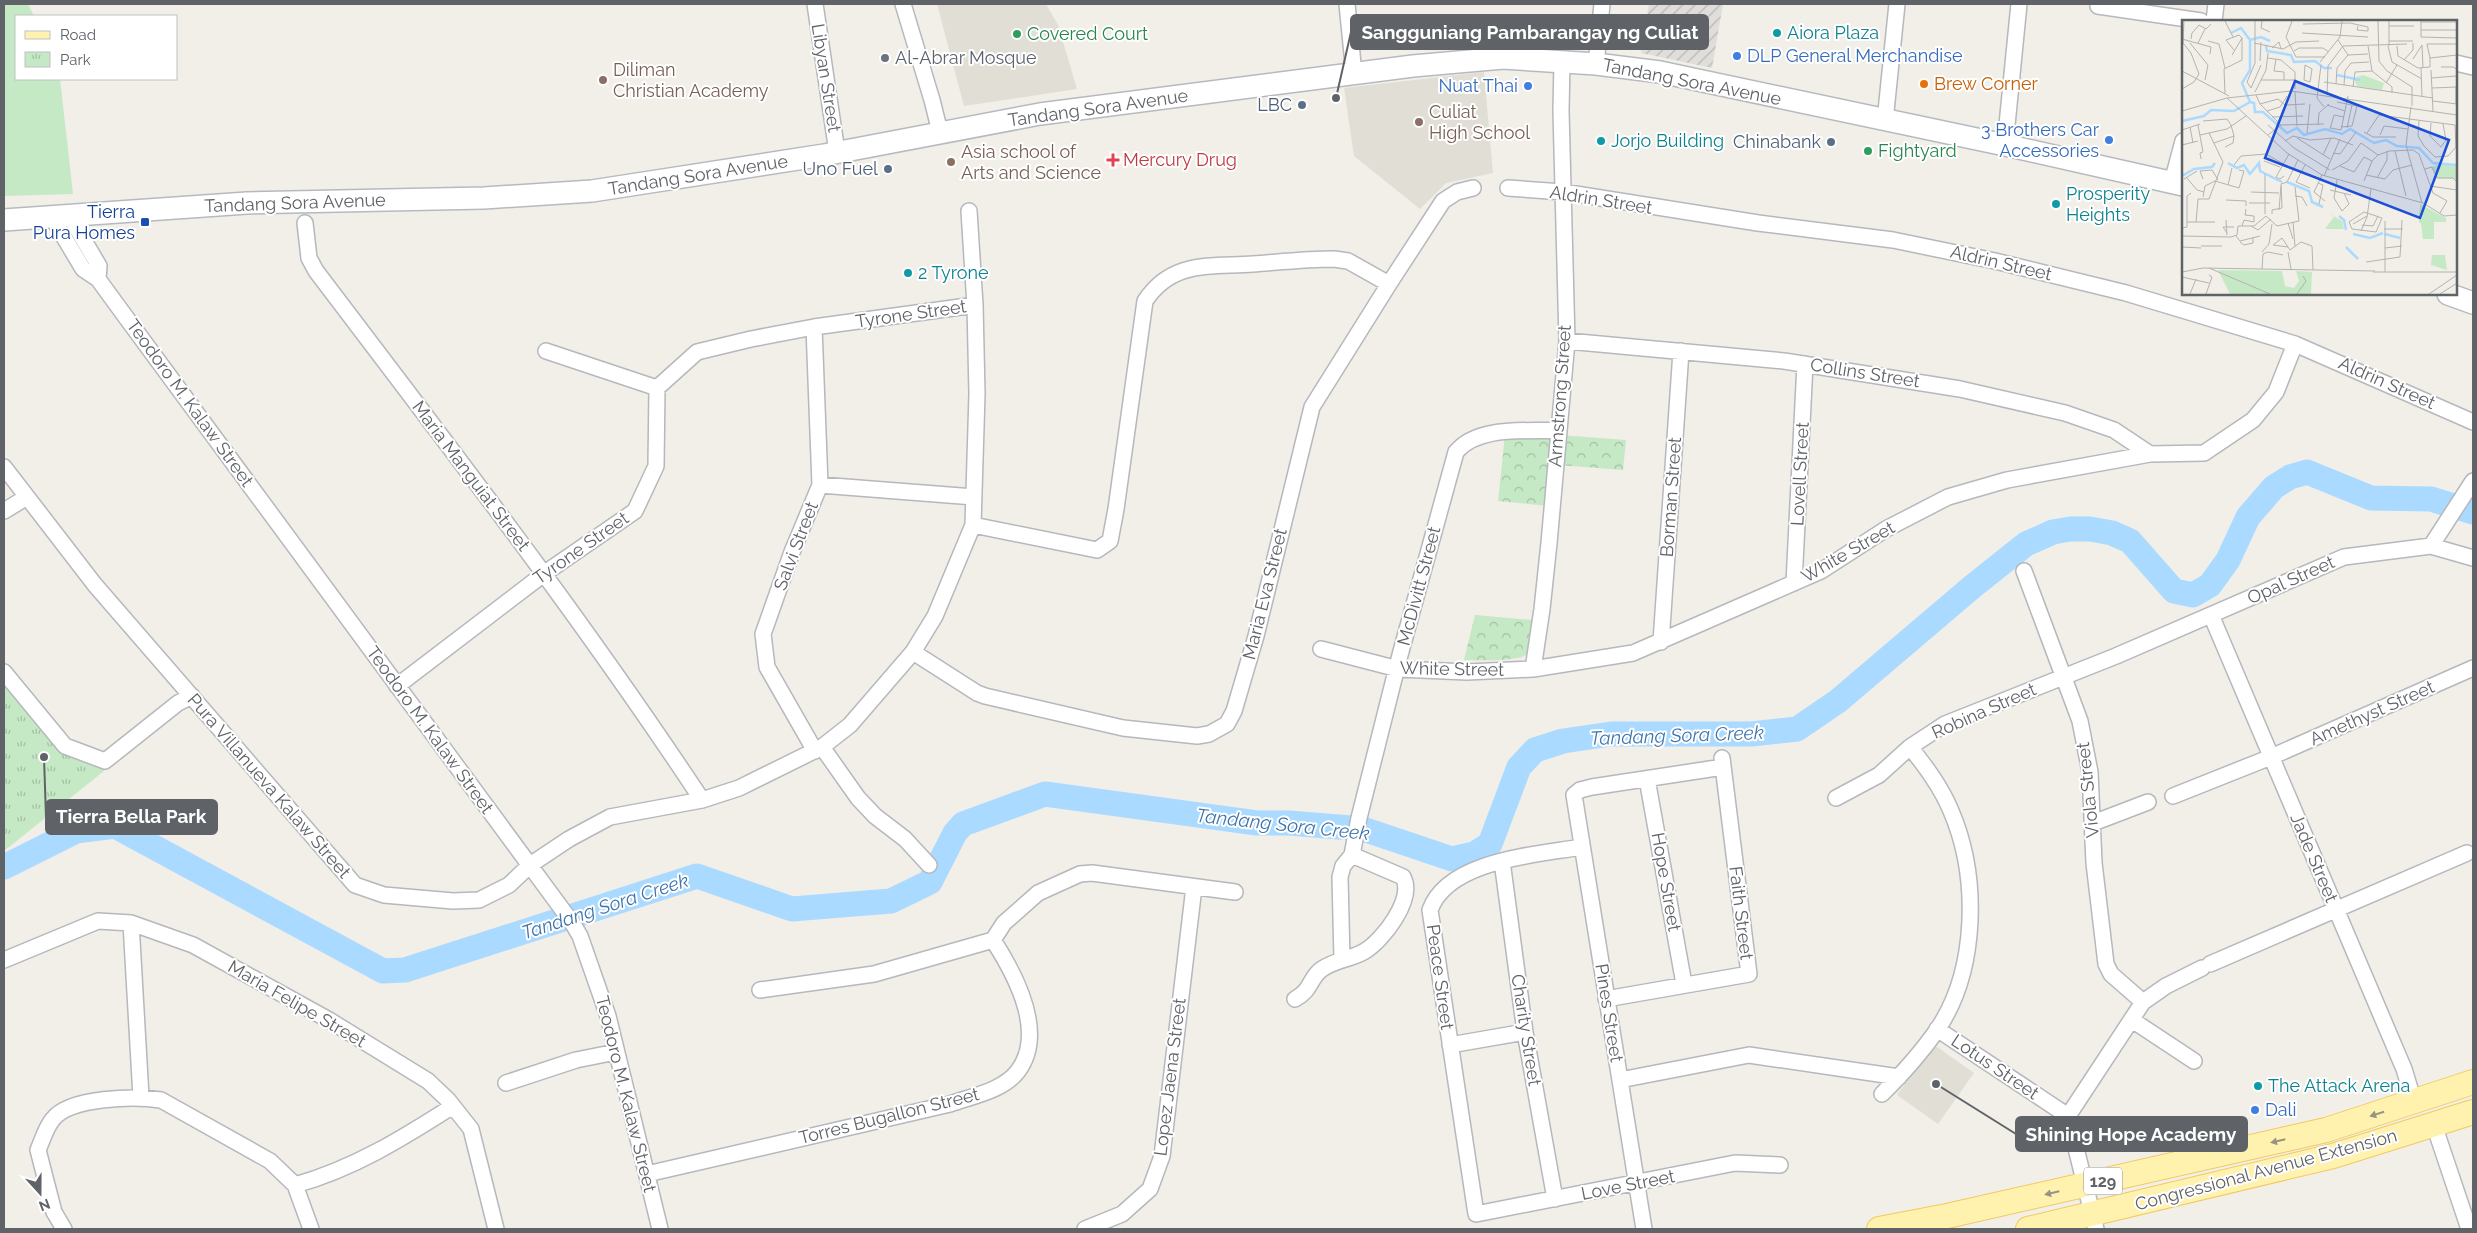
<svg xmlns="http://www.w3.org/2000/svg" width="2477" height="1233" font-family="Raleway,sans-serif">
  <defs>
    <pattern id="industrial-furrows" width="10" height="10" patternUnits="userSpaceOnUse" patternTransform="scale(1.25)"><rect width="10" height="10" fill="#e0deda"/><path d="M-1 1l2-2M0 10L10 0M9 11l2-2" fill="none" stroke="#b9b8b5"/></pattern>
    <pattern id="forest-crowns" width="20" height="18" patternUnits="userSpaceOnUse" patternTransform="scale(1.25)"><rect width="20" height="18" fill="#c5e8c5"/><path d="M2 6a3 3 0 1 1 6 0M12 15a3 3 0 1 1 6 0" fill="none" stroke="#a3c0a4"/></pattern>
    <pattern id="park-tufts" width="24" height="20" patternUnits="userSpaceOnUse" patternTransform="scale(1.25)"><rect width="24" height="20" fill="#c5e8c5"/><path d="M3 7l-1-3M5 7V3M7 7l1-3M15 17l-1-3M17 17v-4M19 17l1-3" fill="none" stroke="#a3c0a4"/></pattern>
  </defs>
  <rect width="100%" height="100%" fill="#f1efe8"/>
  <path fill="url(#industrial-furrows)" d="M1649,4h74l-11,64 -71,-15z"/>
  <path fill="#e1ded6" d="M937,4h109l12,21 19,64 -113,17z
    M1484,72l9,101 -47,10 -26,26 -66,-53 -10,-68z
    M1933,1044l41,29 -36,51 -41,-29z"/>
  <path fill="#c5e8c5" d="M4,4h24l6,12h-18v63h44l13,115 -69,2z"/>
  <path fill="url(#forest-crowns)" d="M1555,432l-7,74 -50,-5 7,-66z
    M1560,435l66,5 -3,30 -65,-5z
    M1475,615l58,5c-1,10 0,23 -4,32 -5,11 -53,8 -65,8z"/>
  <path fill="url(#park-tufts)" d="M4,679l57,68 48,20 -105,84z"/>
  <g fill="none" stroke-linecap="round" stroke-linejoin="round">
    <path stroke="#aadaff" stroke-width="25" d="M4,867l72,-36 39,-5 268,145 22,-1 292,-94 95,33 99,-8 39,-19 25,-49 8,-9 82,-30 212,29h32l74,6 89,30 22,-5 16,-10 29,-77 16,-17 28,-9 48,-7h140l46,-5 41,-28 134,-114 54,-43 27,-12 17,-3h20l22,4 18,8 44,50 19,4 17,-10 18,-25 20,-43 26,-30 16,-10 17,-5 64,26 60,1 42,13"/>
    <defs>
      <path id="minor" d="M815,4l22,148
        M903,4l29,96 8,32
        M1347,4l7,70
        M2098,6l103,15
        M2214,21l2,-17
        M2456,63l17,4
        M1596,64l6,-60
        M1885,121l12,-117
        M2005,145l14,-141
        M2172,182l11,-41
        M1508,188l55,4 195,31 135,17 102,21 131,32 169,51 178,78
        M69,215l30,51 -1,13
        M52,217l31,52 15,10 27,37 448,608 7,12 28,80 52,213
        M305,223l4,35 7,13c132,174 265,346 386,529
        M814,327l6,158 -28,67 -29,82 4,33 48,84
        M1567,341l217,20 176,28 105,24 49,17 36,24
        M546,351l111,37
        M4,467l91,118 260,300 29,10 69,6 26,-1 30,-15 21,-20 39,-26 41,-22 92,-17 37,-12 83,-41 28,-22 63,-73 22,-36 38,-91 4,-131 -2,-89 -6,-94
        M820,485l154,12
        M4,511l23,-14
        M973,525l124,25 13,-9 6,-32 29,-208c27,-41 65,-34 108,-37 27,-2 54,-5 81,-5l14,2 41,23
        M2431,546l42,-65
        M2024,571l56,150 10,51 4,91 12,101 5,10 32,28
        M1794,583l11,-219
        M2211,615l193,454 10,33
        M1661,642l20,-291
        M1321,649l77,20 69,3 66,-3 100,-16 188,-82 65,-42 62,-32 59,-17 143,-26 54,-1 49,-33 23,-28 19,-48
        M913,652l64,41 8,3 138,32 74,8 12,-2 18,-10 7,-13 22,-75 56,-229 77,-123 54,-83 14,-9 16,-4
        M1533,669l9,-60 7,-66 18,-202 -6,-230 1,-50
        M4,672l61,74 40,15 73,-58 14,-7
        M397,686l148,-113 90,-62 21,-45 1,-78 40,-36 54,-13 63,-12 161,-22
        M822,747l36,51 17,18 30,23 24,26
        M1647,779l37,205
        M2173,796l98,-39 202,-89
        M1836,798l43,-23 31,-28 35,-23 171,-68 228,-99 87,-11 42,12
        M2093,823l55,-21
        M1581,847c-45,8 -133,13 -151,63l46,304 259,-51 45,2
        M1352,855l7,-37 41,-163 56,-203c22,-27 71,-20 103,-22
        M1502,861l23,171 30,167
        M131,923l10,174
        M4,960l94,-39 33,2 62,22 136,75 99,61 20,19 23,29 25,100
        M2210,964l257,-111
        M760,990l114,-16 119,-34 11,-17 34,-30 42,-19 12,-1 143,19
        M1295,999c18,-10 14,-21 27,-30 13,-9 30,-10 43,-18 18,-11 50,-52 38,-74l-51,-22 -9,11 -3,11 2,83
        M1606,999l143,-25 -27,-216
        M2132,1020l62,41
        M1937,1029l131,87 28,113
        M1450,1045l75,-13
        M1620,1080l129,-25 150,22
        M506,1083l70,-23 40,-8
        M1882,1094c20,-20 39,-41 55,-64 41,-60 42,-154 14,-219 -10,-24 -25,-44 -41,-64
        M2068,1116l75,-114 23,-16 36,-18
        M2434,1125l35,104
        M647,1174l303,-70c22,-8 53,-13 68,-33 29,-39 -3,-97 -25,-131
        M295,1185c58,-16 108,-47 158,-79
        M64,1229l-10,-17 -16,-62c4,-9 8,-23 15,-31 17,-22 82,-23 108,-19l109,61 25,24 16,44
        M1085,1229l37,-15 28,-25 12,-33 32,-269
        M1644,1229l-70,-434 6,-5 12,-3 131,-20"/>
      <path id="secondary" d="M4,220l243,-17 237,-5 108,-7 232,-36 216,-41 373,-48 90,-8 93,6 64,8 345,73 178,40
        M2448,294l25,9"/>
      <path id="primary" d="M1879,1229l68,-13 379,-86 147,-48
        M2028,1229l305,-73 140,-44"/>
    </defs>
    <use href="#minor" stroke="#b5b8bc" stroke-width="18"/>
    <use href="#secondary" stroke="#b6babf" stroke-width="24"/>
    <use href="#primary" stroke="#f2c960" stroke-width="26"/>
    <use href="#minor" stroke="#fff" stroke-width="15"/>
    <use href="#secondary" stroke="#fff" stroke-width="21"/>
    <use href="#primary" stroke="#fff2af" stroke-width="24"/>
  </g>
  <defs><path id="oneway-solid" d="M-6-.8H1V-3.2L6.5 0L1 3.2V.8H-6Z" transform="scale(1.25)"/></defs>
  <g fill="#979581">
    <use href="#oneway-solid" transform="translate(2377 1114) rotate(162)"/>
    <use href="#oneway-solid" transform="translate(2278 1141) rotate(167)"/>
    <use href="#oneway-solid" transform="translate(2052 1193) rotate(167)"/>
  </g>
  <g fill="#0f9aa8" stroke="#fff" stroke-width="2">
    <circle cx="1777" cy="33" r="5"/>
    <circle cx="1601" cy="141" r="5"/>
    <circle cx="2056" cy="204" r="5"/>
    <circle cx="908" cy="273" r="5"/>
    <circle cx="2258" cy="1086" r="5"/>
  </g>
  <g fill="#2e9e5b" stroke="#fff" stroke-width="2">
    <circle cx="1017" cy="34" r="5"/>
    <circle cx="1868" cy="151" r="5"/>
  </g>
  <g fill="#3f7fe0" stroke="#fff" stroke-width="2">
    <circle cx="1737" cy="56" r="5"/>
    <circle cx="1528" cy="86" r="5"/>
    <circle cx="2109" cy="140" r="5"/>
    <circle cx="2255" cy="1110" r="5"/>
  </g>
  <circle fill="#6b7280" stroke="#fff" stroke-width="2" cx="885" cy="58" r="5"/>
  <g fill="#8d6e63" stroke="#fff" stroke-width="2">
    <circle cx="603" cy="80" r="5"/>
    <circle cx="1419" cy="122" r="5"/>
    <circle cx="951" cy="162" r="5"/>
  </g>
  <circle fill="#e8710a" stroke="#fff" stroke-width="2" cx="1924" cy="84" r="5"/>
  <g fill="#5c6f8a" stroke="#fff" stroke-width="2">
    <circle cx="1302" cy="105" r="5"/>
    <circle cx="1831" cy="142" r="5"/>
    <circle cx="888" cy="169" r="5"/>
  </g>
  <path fill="#e0444e" stroke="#fff" stroke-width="2" d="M1110.5 152.5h5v5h5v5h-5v5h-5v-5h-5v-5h5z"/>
  <rect fill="#1a4fb4" stroke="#fff" stroke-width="2" x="140" y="217" width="10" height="10" rx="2.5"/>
  <g text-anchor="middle" stroke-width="4" stroke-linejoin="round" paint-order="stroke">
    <rect fill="#fff" stroke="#8f9295" stroke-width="1" x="2084" y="1167.5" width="38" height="27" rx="4"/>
    <g font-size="16" font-weight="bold" fill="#5f6368">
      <text x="2103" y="1187">129</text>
    </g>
    <g font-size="18" fill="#0d838f" stroke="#fff" text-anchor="start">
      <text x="1787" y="39">Aiora Plaza</text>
      <text x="1611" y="147">Jorjo Building</text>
      <text x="2066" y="200">Prosperity<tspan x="2066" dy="21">Heights</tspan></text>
      <text x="918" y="279">2 Tyrone</text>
      <text x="2268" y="1092">The Attack Arena</text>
    </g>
    <g font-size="18" fill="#27864d" stroke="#fff" text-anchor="start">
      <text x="1027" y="40">Covered Court</text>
      <text x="1878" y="157">Fightyard</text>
    </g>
    <g font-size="18" fill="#366cbe" stroke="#fff" text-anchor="start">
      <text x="1747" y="62">DLP General Merchandise</text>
      <text x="1518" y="92" text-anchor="end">Nuat Thai</text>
      <text x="2099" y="136" text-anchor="end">3 Brothers Car<tspan x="2099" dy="21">Accessories</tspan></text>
      <text x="2265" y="1116">Dali</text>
    </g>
    <g font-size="18" fill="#5b616d" stroke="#fff" text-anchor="start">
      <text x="895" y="64">Al-Abrar Mosque</text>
    </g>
    <g font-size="18" fill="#785e54" stroke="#fff" text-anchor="start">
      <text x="613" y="76">Diliman<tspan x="613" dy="21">Christian Academy</tspan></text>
      <text x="1429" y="118">Culiat<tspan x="1429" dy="21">High School</tspan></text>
      <text x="961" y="158">Asia school of<tspan x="961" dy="21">Arts and Science</tspan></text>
    </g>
    <g font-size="18" fill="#5f6368" stroke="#fff">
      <text transform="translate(826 78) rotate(81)" y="6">Libyan Street</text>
      <text transform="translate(1692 82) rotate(11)" y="6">Tandang Sora Avenue</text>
      <text transform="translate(1098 108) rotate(-8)" y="6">Tandang Sora Avenue</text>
      <text transform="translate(698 175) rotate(-9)" y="6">Tandang Sora Avenue</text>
      <text transform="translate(1601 200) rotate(9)" y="6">Aldrin Street</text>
      <text transform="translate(295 203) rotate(-2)" y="6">Tandang Sora Avenue</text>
      <text transform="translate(2001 263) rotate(13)" y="6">Aldrin Street</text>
      <text transform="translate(911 314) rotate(-8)" y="6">Tyrone Street</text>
      <text transform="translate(1865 373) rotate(9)" y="6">Collins Street</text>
      <text transform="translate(2387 383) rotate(24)" y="6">Aldrin Street</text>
      <text transform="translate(1560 396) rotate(-86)" y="6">Armstrong Street</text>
      <text transform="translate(190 403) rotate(54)" y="6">Teodoro M. Kalaw Street</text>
      <text transform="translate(1800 474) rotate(-87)" y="6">Lovell Street</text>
      <text transform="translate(471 476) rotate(53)" y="6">Maria Manguiat Street</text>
      <text transform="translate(1671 497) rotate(-86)" y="6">Borman Street</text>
      <text transform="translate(796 546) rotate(-69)" y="6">Salvi Street</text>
      <text transform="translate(581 548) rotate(-35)" y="6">Tyrone Street</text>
      <text transform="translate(1848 552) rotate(-30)" y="6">White Street</text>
      <text transform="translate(2291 580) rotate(-24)" y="6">Opal Street</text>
      <text transform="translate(1419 586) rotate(-75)" y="6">McDivitt Street</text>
      <text transform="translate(1265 594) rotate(-76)" y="6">Maria Eva Street</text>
      <text transform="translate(1452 669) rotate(1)" y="6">White Street</text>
      <text transform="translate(1984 711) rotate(-24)" y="6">Robina Street</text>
      <text transform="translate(2372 713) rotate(-24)" y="6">Amethyst Street</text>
      <text transform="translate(430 730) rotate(54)" y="6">Teodoro M. Kalaw Street</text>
      <text transform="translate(269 786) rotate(49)" y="6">Pura Villanueva Kalaw Street</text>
      <text transform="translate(2088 790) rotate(-96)" y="6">Viola Street</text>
      <text transform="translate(2314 858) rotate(67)" y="6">Jade Street</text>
      <text transform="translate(1666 882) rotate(80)" y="6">Hope Street</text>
      <text transform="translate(1741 913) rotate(83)" y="6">Faith Street</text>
      <text transform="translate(1440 977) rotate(82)" y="6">Peace Street</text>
      <text transform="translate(297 1004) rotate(30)" y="6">Maria Felipe Street</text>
      <text transform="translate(1609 1013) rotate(81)" y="6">Pines Street</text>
      <text transform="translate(1526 1030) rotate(81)" y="6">Charity Street</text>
      <text transform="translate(1995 1067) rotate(34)" y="6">Lotus Street</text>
      <text transform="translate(1170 1077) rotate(-83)" y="6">Lopez Jaena Street</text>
      <text transform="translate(626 1094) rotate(76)" y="6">Teodoro M. Kalaw Street</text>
      <text transform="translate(889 1116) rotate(-14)" y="6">Torres Bugallon Street</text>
      <text transform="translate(2266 1170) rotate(-15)" y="6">Congressional Avenue Extension</text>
      <text transform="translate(1628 1185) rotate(-11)" y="6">Love Street</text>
    </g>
    <g font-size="18" fill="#c56008" stroke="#fff" text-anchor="start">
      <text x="1934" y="90">Brew Corner</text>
    </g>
    <g font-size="18" fill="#4e5e75" stroke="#fff" text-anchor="end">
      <text x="1292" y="111">LBC</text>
      <text x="1821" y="148">Chinabank</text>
      <text x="878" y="175">Uno Fuel</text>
    </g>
    <g font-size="18" fill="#be3a42" stroke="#fff" text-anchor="start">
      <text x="1123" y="166">Mercury Drug</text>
    </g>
    <g font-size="18" fill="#164399" stroke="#fff" text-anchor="end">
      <text x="135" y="218">Tierra<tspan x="135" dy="21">Pura Homes</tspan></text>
    </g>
    <g font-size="19" font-style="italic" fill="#4174aa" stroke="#fff">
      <text transform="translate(1677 735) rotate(-2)" y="7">Tandang Sora Creek</text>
      <text transform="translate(1283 824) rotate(6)" y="7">Tandang Sora Creek</text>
      <text transform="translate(605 906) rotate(-18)" y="7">Tandang Sora Creek</text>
    </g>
  </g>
  <g transform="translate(2182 20)">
    <rect width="275" height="275" fill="#f1efe8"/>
    <path d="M238,184l26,14v4h-12v17h-11l-2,-16h-2zM146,193l14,8 2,8h-19l9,-12z" fill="#c5e8c5"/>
    <path d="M36,250l64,1 3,15 9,2 5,-7 -3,-10 16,1 -1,22h-81z" fill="#c5e8c5"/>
    <path d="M181,55l21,8 -2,7 -25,-4 -3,-8zM259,144l16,1v14l-20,-1 -6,-11zM250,235h13l2,15 -16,-5z" fill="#c5e8c5"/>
    <path fill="none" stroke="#aadaff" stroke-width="2.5" d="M49,13l10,-5 9,12M84,25l1,6 24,4 3,7 21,-1 9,7h8M155,55l23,5M68,82l4,1 1,9h8l24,21 10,-5 7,7 21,-6 17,5 8,-5 24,14 12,-3 11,6 22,2 14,15 24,2M68,82l-8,-19 8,-13v-30l11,-3 9,4M0,101l22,-5 7,-6 23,1 16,-9M46,143l9,5 7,-3 6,9 9,-11 1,8 22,11M0,156l12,-7 18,-2 3,-4M105,162l22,9 3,11 11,5M157,196l5,4 2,10M171,214l17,4 13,-5M203,214l15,4M164,227l12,12"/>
    <path fill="none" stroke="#b3b3b1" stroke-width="1" d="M43,1l8,16M80,1l-1,7 9,4M110,1l-6,16 10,20h29M196,1l1,40 8,10 25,16v19M207,1v25M239,1v16l36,1M239,2h36M121,4l47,-1 18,4M176,6l-1,4 11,1v-4M207,6h25M239,10h36M120,13l66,4M0,19l29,8 -1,7M9,19l1,-6 7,-8 7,4 5,-5M156,20l10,15M26,21l11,3 6,24M207,21h24M8,23l18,22 -3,15M16,23l7,-14M72,23l29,6 13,-7 23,-1M186,26l4,25 20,16v6M206,26l4,16 30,17M215,26l1,10 20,12 12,-1v-9l27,-3M90,28l7,-6 2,7M52,30l-8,-10 13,-5 3,3M112,31l5,-3h24l6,4M50,35l10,-17M86,38l13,2 14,12v17M248,38l-3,-14h30M94,39l-2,12 10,1v8M231,39l9,-14 1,23M222,40l9,-10v-7M78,41l1,-19M138,42l20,-25 2,-16M123,45l7,4 -2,13 -6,-2zM139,45l-4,33 7,9M259,47h13l3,3M239,48l1,29M249,50l2,41M0,51l47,25M249,58l25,-2M79,60h34M142,62l109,16M204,63l11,-18M154,64l1,-16 11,-13 20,-1M162,65l1,-14 6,-8 18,-1M171,67l2,-15 17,-1M69,68l-4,-6 8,-19v-42M69,68l10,-23M250,68l24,-1v16M0,69l12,-7 5,-8 -8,-21 -8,-10 1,-22M73,72l11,-22 2,-17M113,72l2,34M43,74l-1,-25 18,-9v-22M74,75l4,9 21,21 43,-1M145,75l1,-29 15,-20 64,-2M45,78l60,55 35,22 101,28 21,13 13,-1M251,81l24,3M155,82l20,4 -5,20 -11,1M78,84l18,-5 7,6M104,85l19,-1M145,85l18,6M229,87l-5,38 16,58M0,91l45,-13 64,-7 166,24M85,91l13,-4 7,-11M90,97l31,-1M21,101l24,-2 4,6 3,11 -20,7M249,103l-1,13 11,11 5,-7 -3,-16M16,105l5,27 -3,1 1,6M86,105l26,23 36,22M136,105l1,-12 10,-9M8,107l3,16M149,108l10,2 7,-34M165,108l5,-23M148,109l4,-14 10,2M0,110l18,-6M182,112l9,5h23M125,113l3,-29M185,113l12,-18 76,10 1,22 -8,9 -13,1 -11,-11 -6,-10 1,-15M18,115l27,-6 19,-13M86,115l13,-10M198,115l4,-9 24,3M115,118l33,21M103,121l8,-5 17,4 24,-2 19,7M0,125l16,-4M43,127l8,-4 1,-7M213,131l11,45M151,133l7,1 16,-22M141,135l8,-17M82,141l16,6M52,145l7,-9 25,-2 23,13M123,145l-9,17 14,6M158,146l14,6 10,-15 8,4M243,149l7,-2 5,11h16l4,4M150,150l16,-9 13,-18 17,12M83,154v40M140,155l-8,17 11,9M184,155l19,4 8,-9 19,-5M102,156l-4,3 -4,-2 13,-23M142,156l16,-37M4,157l11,13 7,2M195,158l10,-18v-9M2,159l13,-8M21,159l-3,-8 12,-1 6,10M155,160l-3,18 8,13 7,-7 -5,-11M182,161l8,-20 6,-6 11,-4 24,-1 6,4 14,39 14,8 -7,12M136,163l5,2 -4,19M99,164l6,-2 11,-22M46,165l4,-17M248,166l27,4M148,170l21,5M69,172l28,1M113,176l7,1 5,9M21,177l2,-11 10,-5 24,7 5,-17 -5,-1M44,180l20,1v5M67,183h21M64,189l-1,6 9,1v6M97,190l2,-24M182,192l18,6 -6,14 -24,-3 -3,-7zM90,194v-4l10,-2 -1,-24M44,200l1,15M203,201v51M5,202h28M14,202l2,-23h11l14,-37 -14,-29M111,202l2,24M106,203l5,16M171,204l14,-8M180,205l11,1 5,-10M60,206l2,-6 10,2M69,206l7,4 13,-11M0,208l5,-1v-31l4,-3M202,209h19M179,211l6,-14 4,-28M45,213l-4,-6h11M0,216l49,1 6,-2 1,-9h16l12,-10 11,10 22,-5 -4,-34M54,216l4,5 20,-5M58,222l4,3 9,-2v-6M91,225l9,-7 8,12 11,-8 11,4 1,24M91,225l15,2M19,226h21M0,227l19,1M203,228l17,-2M80,232l7,-8 3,-20M106,232l3,17M184,242l34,-5 2,-37M27,248l61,26M80,249l1,-15 5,-2 15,3M0,252l21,-4 172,3M191,252h84M0,257l27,6M8,274l6,-15M24,274l6,-17 -3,-2M115,274l9,-13 -3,-5M247,274l28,-19M258,274l17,-11"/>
    <path fill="#1d4ed8" fill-opacity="0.15" stroke="#1d4ed8" stroke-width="2.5" d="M113,61l154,59 -29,78 -155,-60z"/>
    <rect width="275" height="275" fill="none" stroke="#5f6368" stroke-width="2.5"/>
  </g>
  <path fill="none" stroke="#5f6368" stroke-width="2" d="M1336 98L1351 32M44 757L46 817M1936 1084L2016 1134"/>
  <g fill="#5f6368" stroke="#fff" stroke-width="2">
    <circle cx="1336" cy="98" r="5"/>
    <circle cx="44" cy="757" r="5"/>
    <circle cx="1936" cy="1084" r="5"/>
  </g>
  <g fill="#5f6368" stroke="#5f6368" stroke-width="2">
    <rect x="1351" y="15" width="357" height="34" rx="5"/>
    <rect x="46" y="800" width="171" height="34" rx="5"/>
    <rect x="2016" y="1117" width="231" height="34" rx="5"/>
  </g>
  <g font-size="19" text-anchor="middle" font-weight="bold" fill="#fff">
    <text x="1530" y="39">Sangguniang Pambarangay ng Culiat</text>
    <text x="131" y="823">Tierra Bella Park</text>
    <text x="2131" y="1141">Shining Hope Academy</text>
  </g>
  <rect width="2477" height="1233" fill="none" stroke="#5f6368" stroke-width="10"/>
  <rect x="15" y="15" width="162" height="65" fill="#ffffff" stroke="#bfc1c3"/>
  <rect x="25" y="31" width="25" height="8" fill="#fff2af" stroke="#bfc1c3"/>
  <text x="60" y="40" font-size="15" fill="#5f6368">Road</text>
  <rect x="25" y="52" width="25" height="15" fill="url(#park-tufts)" stroke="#bfc1c3"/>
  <text x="60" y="65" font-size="15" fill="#5f6368">Park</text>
  <g transform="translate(40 1193) rotate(159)" stroke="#ffffff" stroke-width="4" paint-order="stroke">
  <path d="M0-4L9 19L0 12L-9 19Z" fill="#5f6368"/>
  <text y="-8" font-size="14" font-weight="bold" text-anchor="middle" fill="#5f6368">N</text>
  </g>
</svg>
